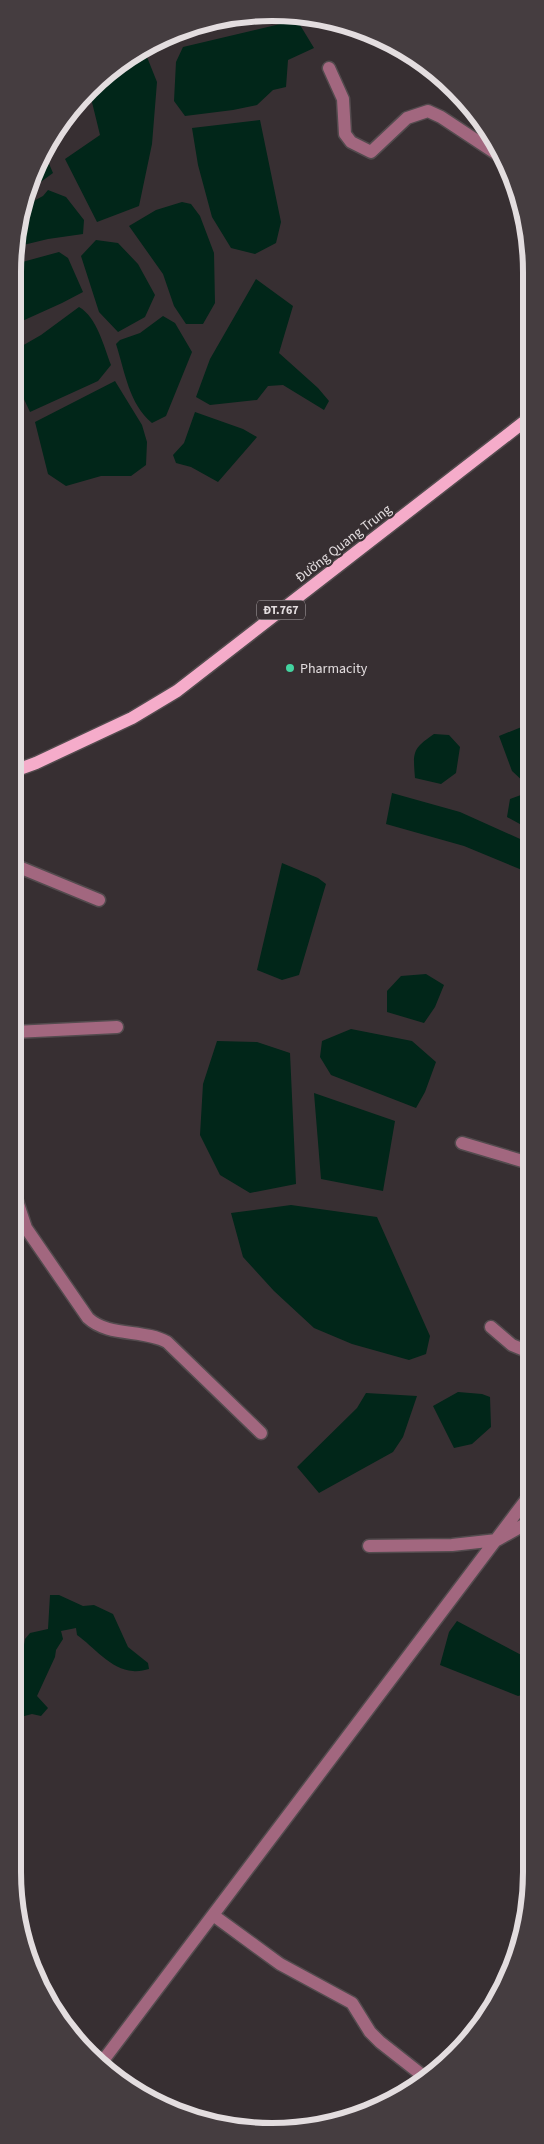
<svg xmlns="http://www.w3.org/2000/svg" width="544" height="2144" font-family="'Source Sans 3',sans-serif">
  <rect width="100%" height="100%" fill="#372f32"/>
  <path fill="#012619" d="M297,20l17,28 -26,12 -2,27 -13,3 -16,15 -24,5 -48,6 -11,-15 2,-39 7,-15z
    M145,52l12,30 -5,62 -13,62 -42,16 -32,-63 35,-24 -10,-41 24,-28z
    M260,120l21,102 -5,21 -21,11 -24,-6 -19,-31 -14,-52 -6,-37z
    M44,152l9,21 -15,11 -5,1z
    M48,190l18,7 18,23 -1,14 -35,5 -33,8v-9l11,-33 17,-9z
    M182,202l9,2 9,12 14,37 1,50 -12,21h-17l-12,-18 -11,-32 -34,-48 27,-16z
    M96,240l22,3 20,21 17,31 -10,22 -27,15 -19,-20 -18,-56z
    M59,252l9,6 15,34 -21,11 -42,19 -5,-5v-53z
    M256,279l37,27 -14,47 39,35 11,13 -5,9 -41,-25 -15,1 -11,14 -47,5 -14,-8 14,-38z
    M79,307c18,10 25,40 32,58l-13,16 -68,31 -15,-32v-30l26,-15z
    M163,316l12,7 17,29 -26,64 -14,7c-23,-19 -27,-51 -36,-79l4,-4 20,-7z
    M115,381l27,44 5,17 -1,23 -15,11h-30l-35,10 -18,-12 -13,-52z
    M195,412l48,17 14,8 -39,45 -27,-15 -15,-4 -3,-8 11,-12z
    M529,724v57l-4,2 -13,-12 -13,-35z
    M434,734l15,1 11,12 -4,26 -15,11 -26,-6c-2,-26 -3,-29 19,-44z
    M529,792v37l-22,-12 3,-18z
    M392,793l68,19 69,31v27h-7l-58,-24 -78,-22z
    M282,863l36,15 8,6 -27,91 -17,5 -25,-10z
    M426,974l18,11 -9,22 -11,16 -37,-11v-21l14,-15z
    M351,1029l61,12 24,21 -11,30 -9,16 -85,-33 -11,-18 2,-16z
    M217,1041l40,1 33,11 6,131 -46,9 -30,-18 -20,-40 3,-51z
    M314,1093l81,28 -12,70 -62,-12z
    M291,1205l86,12 53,119 -4,18 -17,6 -57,-16 -38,-16 -40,-37 -31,-34 -12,-44z
    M458,1392l24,2 8,3 1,30 -19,17 -18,4 -21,-42z
    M366,1393l51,3 -14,41 -10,15 -74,41 -22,-26 60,-59z
    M50,1595h9l24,11 11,-1 19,9 15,33 20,16 1,6c-5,1 -11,3 -16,2 -22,-1 -40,-25 -56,-36l-1,-7 -15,3 2,8 -7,11 -1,7 -18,39 11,12 -7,8 -9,-2 -19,5v-59l10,-9 2,-12 5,-6 18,-4z
    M457,1621l72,38v34l-11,3 -78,-31 9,-33z"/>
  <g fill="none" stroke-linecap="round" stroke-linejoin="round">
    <defs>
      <path id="minor" d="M329,68l14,31 2,35 6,8 20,10 36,-34 21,-7 13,6 65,43
        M14,865l85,35
        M14,1032l103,-5
        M462,1143l67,20
        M13,1189l13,39 62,90c20,19 56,11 79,24l94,91
        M491,1327l21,18 17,7
        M369,1546l83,-1 45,-5 32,-18
        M213,1915l67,49 72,39 18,29 10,10 47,37
        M102,2062l427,-566"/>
      <path id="major" d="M14,771l22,-8 96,-45 45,-27 352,-273"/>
    </defs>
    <use href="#minor" stroke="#534b4e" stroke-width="15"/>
    <use href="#major" stroke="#534b4e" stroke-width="15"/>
    <use href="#minor" stroke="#a2677f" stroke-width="12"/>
    <use href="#major" stroke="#f5acca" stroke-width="12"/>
  </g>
  <circle fill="#43d4a0" stroke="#372f32" stroke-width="2" cx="290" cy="668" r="5"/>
  <g text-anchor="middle" stroke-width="4.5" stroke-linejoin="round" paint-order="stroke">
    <rect fill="#372f32" stroke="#afa9ab" stroke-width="1" x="257" y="600.5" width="48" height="19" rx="4"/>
    <g font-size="12" font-weight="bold" fill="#e3dddf">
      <text x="281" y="614">ĐT.767</text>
    </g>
    <g font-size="14" fill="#e3dddf" stroke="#372f32">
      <text transform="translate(343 543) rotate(-38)" y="5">Đường Quang Trung</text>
    </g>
    <g font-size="14" fill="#e3dddf" stroke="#372f32" text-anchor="start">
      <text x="300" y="673">Pharmacity</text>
    </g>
  </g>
  <path d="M0 0H544V2144H0ZM272 21H272A251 251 0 0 1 523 272V1872A251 251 0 0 1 272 2123H272A251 251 0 0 1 21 1872V272A251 251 0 0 1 272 21Z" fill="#453d40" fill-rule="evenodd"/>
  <path fill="none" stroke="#e3dddf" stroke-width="6" d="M272 21H272A251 251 0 0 1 523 272V1872A251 251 0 0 1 272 2123H272A251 251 0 0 1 21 1872V272A251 251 0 0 1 272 21Z"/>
</svg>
